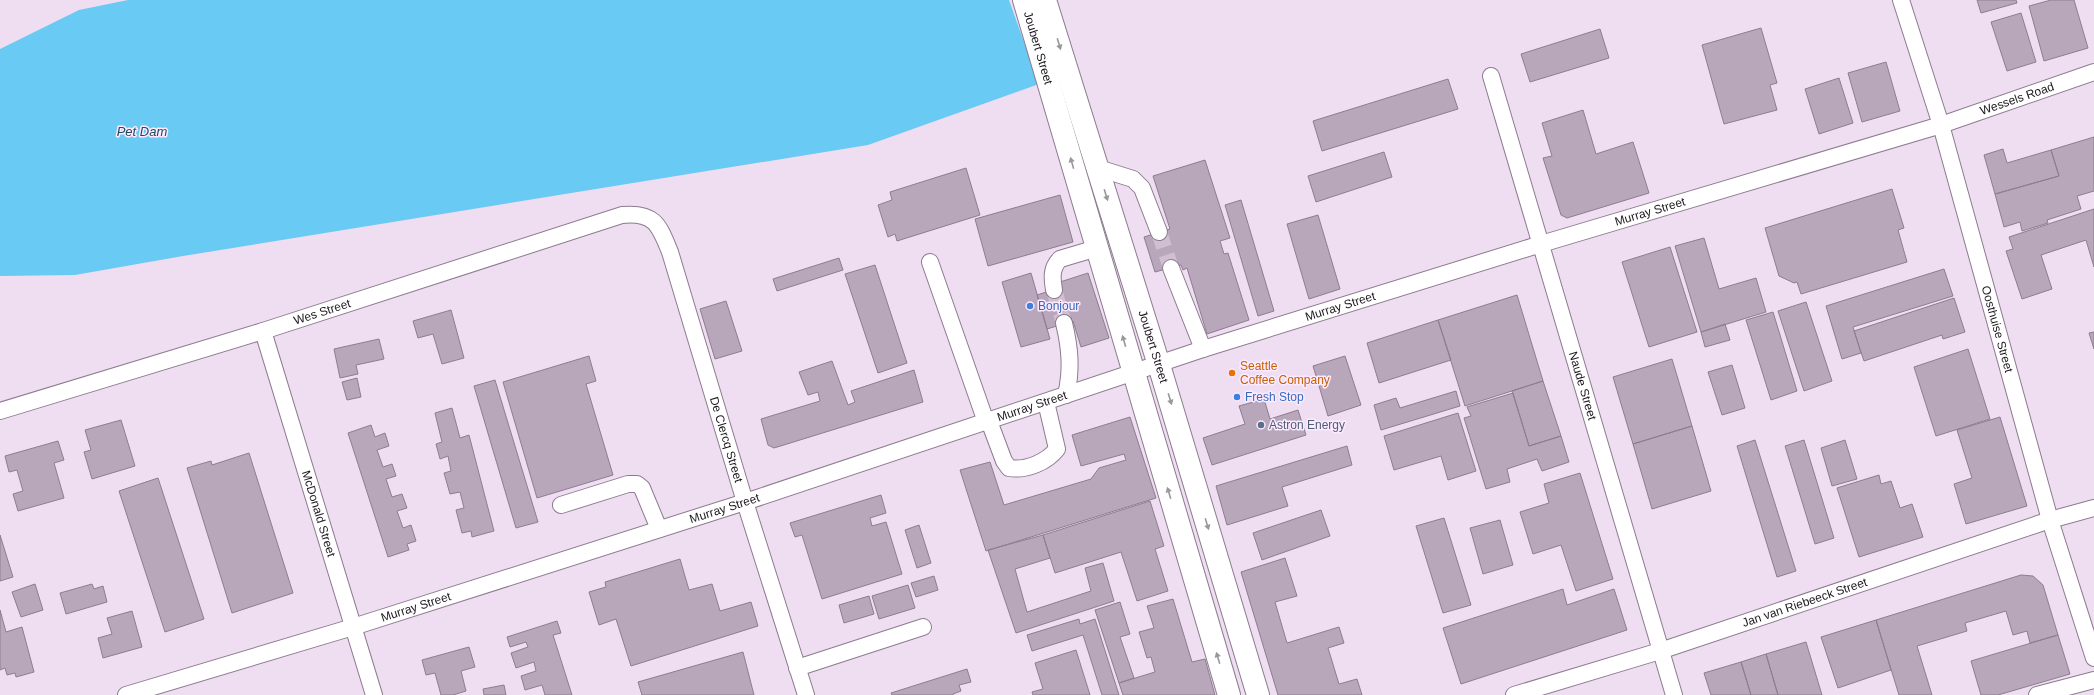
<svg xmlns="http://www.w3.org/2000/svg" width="2094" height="695" font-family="Helvetica,sans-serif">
  <rect width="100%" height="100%" fill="#efddf1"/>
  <path fill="#69caf3" d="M128,0h881l30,84 -171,61 -685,111 -108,19 -75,1v-227l79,-39z"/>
  <path fill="#b8a6ba" stroke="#8e7d90" d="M1977,0h39l1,3 -36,10z
    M2051,0h23l14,48 -44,13 -15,-55z
    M2021,13l15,49 -29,9 -16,-49z
    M1761,28l16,55 -7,2 7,25 -53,14 -22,-79z
    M1600,29l9,29 -79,24 -9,-28z
    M1886,62l14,49 -38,11 -14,-49z
    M1839,78l14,45 -34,11 -14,-45z
    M1448,79l10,30 -136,42 -9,-30z
    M1583,110l13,44 37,-12 16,51 -82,25 -6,-3 -18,-57 9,-2 -10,-33z
    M2094,137v54l-17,5 4,13 -34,11 1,3 -26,8 -2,-9 -16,5 -9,-33 64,-18 -8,-26z
    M2003,149l4,14 44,-13 8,26 -64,18 -11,-39z
    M1384,152l8,25 -76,25 -8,-26z
    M1205,160l25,78 -10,3 4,13 4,-1 21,67 -42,14 -20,-66 -4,2 -2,-5 -26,7 -11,-35 26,-8 -17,-53z
    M966,168l14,47 -83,26 -2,-7 -7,3 -10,-32 14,-5 -2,-8z
    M1892,189l12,39 -6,2 9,32 -106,32 -4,-12 -3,1 -15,-7 -14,-48z
    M1060,195l13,47 -85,24 -13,-47z
    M1241,200l33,111 -16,5 -33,-111z
    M2094,209v58l-8,-27 -45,15 11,34 -30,10 -16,-48 7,-2 -4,-12z
    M1318,215l22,74 -31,10 -22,-75z
    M1704,238l15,51 37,-11 10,34 -65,20 -26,-86z
    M1670,247l27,85 -48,15 -27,-85z
    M839,258l4,12 -66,21 -4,-12z
    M875,265l32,98 -29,10 -33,-99z
    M1944,269l9,27 -100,31 8,26 -19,6 -16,-53z
    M1031,273l19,66 -29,8 -19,-65z
    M1088,273l21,65 -28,9 -8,-26 -26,8 -10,-34 25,-8 -2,-5z
    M1517,295l26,86 -78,25 -27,-86z
    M1954,298l11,34 -22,7 -1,-4 -78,26 -10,-30z
    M726,301l16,50 -27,8 -15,-50z
    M1806,302l26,79 -28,10 -26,-80z
    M451,310l13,48 -22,6 -9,-30 -15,4 -5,-17z
    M1773,312l24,79 -26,9 -25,-80z
    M1438,320l13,40 -72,23 -12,-40z
    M1725,324l5,16 -25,7 -4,-15z
    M2094,332v17l-5,-16z
    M379,339l5,20 -28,6 2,9 -18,4 -6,-29z
    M1968,349l22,70 -54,17 -22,-69z
    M589,356l7,25 -10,3 27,91 -76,23 -34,-116z
    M1345,356l16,49 -33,11 -15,-50z
    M1672,359l20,67 -59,18 -20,-67z
    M832,361l16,44 7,-3 -4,-11 63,-21 9,32 -149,46 -6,-3 -7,-26 59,-18 -2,-9 -10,3 -9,-23z
    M1732,365l13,43 -23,7 -14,-43z
    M357,378l4,19 -14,3 -5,-18z
    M495,380l43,142 -22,6 -42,-142z
    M1543,381l18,55 -32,10 -17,-55z
    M1456,391l4,15 -79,24 -7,-25 22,-7 4,10z
    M1513,393l16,53 32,-10 8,26 -27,9 -5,-12 -30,10 3,13 -24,7 -22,-71 7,-2 -4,-9z
    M1264,399l6,20 28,-9 8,25 -94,30 -9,-27 42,-14 -6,-18z
    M452,408l8,30 9,-3 25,96 -22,6 -1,-6 -9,2 -6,-23 8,-2 -4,-16 -10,2 -6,-21 7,-2 -3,-15 -8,3 -4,-15 6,-2 -7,-29z
    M1458,413l18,58 -28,9 -7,-24 -47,14 -10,-34z
    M1130,417l26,81 -170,53 -26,-81 30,-8 14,43 87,-26 8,-11 27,-8 -2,-6 -43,12 -9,-31z
    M2000,417l27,89 -61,18 -12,-40 18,-6 -15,-48z
    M121,420l14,46 -43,13 -8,-27 7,-2 -6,-20z
    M371,425l4,12 10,-4 4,13 -12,4 6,17 9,-3 4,12 -10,3 6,18 10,-3 5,14 -10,3 6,17 8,-3 5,16 -9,3 2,6 -21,7 -40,-124z
    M1692,426l19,65 -59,18 -19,-65z
    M1755,440l41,131 -19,6 -40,-131z
    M1804,440l30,98 -19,6 -30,-98z
    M1845,440l12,39 -25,7 -11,-38z
    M58,441l6,19 -10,3 10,35 -46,13 -5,-17 10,-3 -6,-21 -8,2 -4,-16z
    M1347,446l5,19 -70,22 6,19 -61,19 -11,-39z
    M249,453l44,140 -61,20 -45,-145 24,-7 1,4z
    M1580,473l33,106 -37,12 -15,-46 -28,9 -13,-42 29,-9 -5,-19z
    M1879,475l2,9 10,-3 9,27 12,-4 11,33 -64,20 -22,-69z
    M158,478l46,141 -39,13 -46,-141z
    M881,495l5,18 -16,5 2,8 14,-4 16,52 -80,25 -20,-64 -7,2 -5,-14z
    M1150,501l14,45 -9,3 13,42 -31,10 -16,-49 -66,21 -12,-38z
    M1321,510l9,26 -68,24 -9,-27z
    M1444,518l27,87 -28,8 -27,-87z
    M1500,520l13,45 -30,9 -13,-46z
    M919,525l12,38 -14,5 -12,-38z
    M0,535l13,42 -13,4z
    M1043,535l7,23 -35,11 12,43 64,-21 -6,-23 18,-5 11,38 -98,32 -28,-83z
    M1285,558l12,38 -22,6 12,41 52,-16 5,16 -16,5 11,36 18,-5 5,16h-84l-37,-123z
    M680,559l9,31 23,-6 8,27 31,-9 7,24 -127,40 -15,-47 -17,6 -10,-33 17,-5 -1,-5z
    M2021,575l12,1 10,9 15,50 -28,8 -3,-12 -14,4 -7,-24 -41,12 2,8 -50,15 15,49h-33l-23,-75z
    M934,576l4,14 -22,7 -5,-14z
    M35,584l8,26 -22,7 -9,-25z
    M92,584l2,5 9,-3 4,16 -41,12 -6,-21z
    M908,585l7,23 -36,11 -7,-23z
    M1563,589l4,16 47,-16 13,41 -166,54 -18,-56z
    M869,596l5,18 -30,9 -5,-18z
    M1173,599l19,63 13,-3 10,36h-92l-4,-12 36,-11 -4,-15 -4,1 -8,-26 15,-4 -7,-22z
    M1120,602l10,32 -10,3 14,41 -15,5 -24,-73z
    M0,610l6,22 16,-5 12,45 -18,5 -1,-4 -8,2 -2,-7 -5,2z
    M132,611l10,36 -39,11 -5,-20 14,-4 -5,-16z
    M1079,619l1,5 15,-5 24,76h-17l-19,-60 -51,16 -5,-16z
    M1876,620l15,50 -53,18 -17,-51z
    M557,621l4,12 -8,2 19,60h-27l-3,-10 -17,5 -4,-14 15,-5 -2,-9 -18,6 -5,-15 17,-6 -2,-5 -16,5 -3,-10z
    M2058,635l12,39 -72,21h-17l-10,-34z
    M1806,642l16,53h-44l-12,-41z
    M469,647l6,20 -14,4 5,20 -13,4h-12l-6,-22 -9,2 -4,-15z
    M1076,650l14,45h-57l-1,-3 11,-3 -8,-26z
    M743,652l11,43h-112l-4,-13z
    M1766,654l12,41h-27l-10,-33z
    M1741,662l10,33h-40l-7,-22z
    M967,669l4,13 -12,3 2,6 -8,3v1h-61l-1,-2z
    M504,685l2,10h-22l-1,-6z"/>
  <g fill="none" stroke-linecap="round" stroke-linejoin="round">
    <path stroke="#d0bfd1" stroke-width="16" stroke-dasharray="16 8" stroke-linecap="butt" d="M1159,232l12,36
      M1054,290l10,33"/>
    <defs>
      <g id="minor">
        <path id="s1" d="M1901,0l40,125 109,395 44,138"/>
        <path id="s2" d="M1491,76l183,619"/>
        <path d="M1098,168l35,11 9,9 17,44"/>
        <path d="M930,262l56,160"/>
        <path d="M1171,268l32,81"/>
        <path d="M1054,290c-2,-12 -3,-22 6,-31l37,-11"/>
        <path d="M1064,323c6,25 8,47 2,72"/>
        <path id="s3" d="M263,331l111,364"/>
        <path id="s4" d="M0,411l263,-80 359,-116c33,-3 37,10 48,37l75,250 61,193"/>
        <path d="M989,421l15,40 5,7c17,3 38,-6 48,-19l-11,-47"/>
        <path d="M561,505l67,-21h9l5,4 17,41"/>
        <path d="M797,668l126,-41"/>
        <path id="s5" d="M126,695l227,-68 392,-125 458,-153 338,-105 400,-119 153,-53"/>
        <path id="s6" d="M1514,695l146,-44 390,-131 44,-12"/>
        <path d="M2037,695l57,-15"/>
      </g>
      <g id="highway">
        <path id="s7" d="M1024,0l205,695"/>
        <path id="s8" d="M1045,0l114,365 99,330"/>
      </g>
    </defs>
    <use href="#minor" stroke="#8c7b8e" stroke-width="18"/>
    <use href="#highway" stroke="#8c7b8e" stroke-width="24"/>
    <use href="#minor" stroke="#fff" stroke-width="16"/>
    <use href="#highway" stroke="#fff" stroke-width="22"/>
  </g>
  <defs><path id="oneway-solid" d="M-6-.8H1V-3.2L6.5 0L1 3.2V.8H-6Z"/></defs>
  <g fill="#99979a">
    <use href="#oneway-solid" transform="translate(1059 44) rotate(73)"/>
    <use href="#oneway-solid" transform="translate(1072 163) rotate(-106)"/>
    <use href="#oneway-solid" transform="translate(1106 195) rotate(73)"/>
    <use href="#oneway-solid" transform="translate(1124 341) rotate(-106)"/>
    <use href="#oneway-solid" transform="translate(1170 399) rotate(73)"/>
    <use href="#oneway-solid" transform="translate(1169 493) rotate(-107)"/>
    <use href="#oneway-solid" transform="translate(1207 524) rotate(73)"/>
    <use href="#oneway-solid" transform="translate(1218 658) rotate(-107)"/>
  </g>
  <g fill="#3f7fe0" stroke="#fdeaff" stroke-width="1.5">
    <circle cx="1030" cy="306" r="4"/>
    <circle cx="1237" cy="397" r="4"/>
  </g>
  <circle fill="#e8710a" stroke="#fdeaff" stroke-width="1.5" cx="1232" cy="373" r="4"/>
  <circle fill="#5c6f8a" stroke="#fdeaff" stroke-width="1.5" cx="1261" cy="425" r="4"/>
  <g text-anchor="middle" stroke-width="3" stroke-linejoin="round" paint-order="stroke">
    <g font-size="12" fill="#1d171e" stroke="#fdeaff">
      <text dy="4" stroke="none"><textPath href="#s7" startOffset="50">Joubert Street</textPath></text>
      <text dy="4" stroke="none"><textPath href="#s5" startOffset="1983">Wessels Road</textPath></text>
      <text dy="4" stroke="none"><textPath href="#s5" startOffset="1599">Murray Street</textPath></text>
      <text dy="4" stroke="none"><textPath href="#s5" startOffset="1275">Murray Street</textPath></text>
      <text dy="4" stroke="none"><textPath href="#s4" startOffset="337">Wes Street</textPath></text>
      <text dy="4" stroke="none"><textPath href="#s1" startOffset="343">Oosthuise Street</textPath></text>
      <text dy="4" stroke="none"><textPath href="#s8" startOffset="363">Joubert Street</textPath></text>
      <text dy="4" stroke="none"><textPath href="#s2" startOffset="323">Naude Street</textPath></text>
      <text dy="4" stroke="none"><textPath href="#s5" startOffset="951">Murray Street</textPath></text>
      <text dy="4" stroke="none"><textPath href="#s4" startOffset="916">De Clercq Street</textPath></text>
      <text dy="4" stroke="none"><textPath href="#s5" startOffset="627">Murray Street</textPath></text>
      <text dy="4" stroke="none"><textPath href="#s3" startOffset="191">McDonald Street</textPath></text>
      <text dy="4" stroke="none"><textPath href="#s6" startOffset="305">Jan van Riebeeck Street</textPath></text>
      <text dy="4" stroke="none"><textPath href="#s5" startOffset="303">Murray Street</textPath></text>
    </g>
    <g font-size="12" fill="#366cbe" stroke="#fdeaff" text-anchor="start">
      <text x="1038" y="310">Bonjour</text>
      <text x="1245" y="401">Fresh Stop</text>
    </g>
    <g font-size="12" fill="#c56008" stroke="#fdeaff" text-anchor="start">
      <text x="1240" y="370">Seattle<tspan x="1240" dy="14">Coffee Company</tspan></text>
    </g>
    <g font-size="12" fill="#4e5e75" stroke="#fdeaff" text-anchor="start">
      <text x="1269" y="429">Astron Energy</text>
    </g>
    <g font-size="13" font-style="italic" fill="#204a5c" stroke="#fdeaff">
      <text x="142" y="136">Pet Dam</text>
    </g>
  </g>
</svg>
